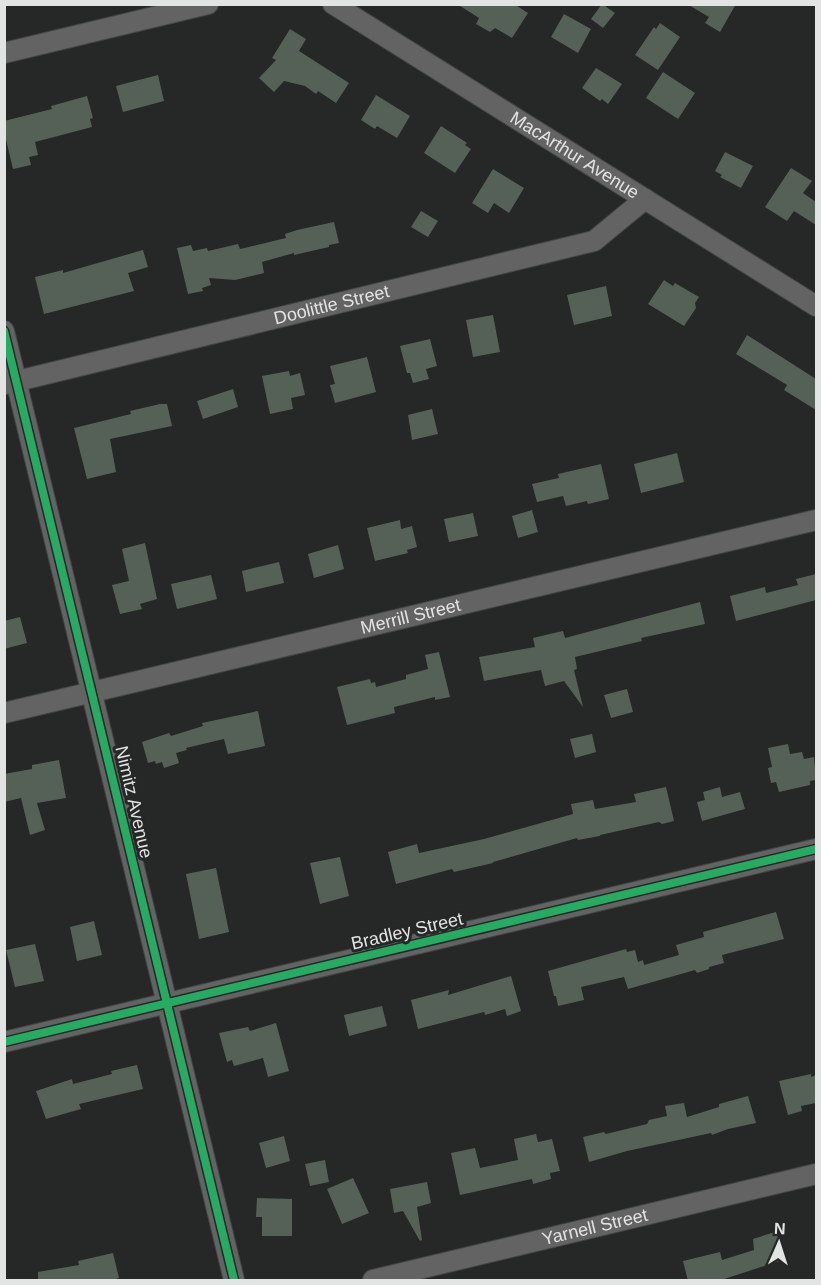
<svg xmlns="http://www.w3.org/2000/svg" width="821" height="1285" font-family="Helvetica,sans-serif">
  <rect width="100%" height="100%" fill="#262727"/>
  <path fill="#556156" d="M457,4h57l14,9 -16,25 -17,-10 -5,4 -14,-8 3,-6z
    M602,4l13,9 -12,15 -12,-9z
    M687,4h49l-16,28 -15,-9 4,-6z
    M564,14l27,15 -13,24 -27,-16z
    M660,23l20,14 -22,33 -23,-15 19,-28 2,2z
    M290,29l16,10 -7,12 50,32 -13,20 -18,-12 -2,3 -11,-8 -21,-5 -10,11 -15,-14 17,-18 -4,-2z
    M596,68l26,16 -14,20 -6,-5 -2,2 -18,-13z
    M663,72l32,21 -17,26 -32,-21z
    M158,75l6,26 -41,11 -7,-26z
    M376,95l34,21 -13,22 -20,-12 -2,3 -14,-9z
    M87,96l6,22 -3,1 2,8 -57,15 3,13 -9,2 2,8 -18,4 -9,-38v-10l48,-12 -1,-3z
    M441,126l26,17 -2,2 6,4 -16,24 -31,-20z
    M725,152l28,14 -12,22 -21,-11 2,-2 -7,-4z
    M791,168l21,13 -9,12 13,9v23l-22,-14 -7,10 -22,-14z
    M493,169l31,19 -15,25 -15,-10 -6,10 -16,-10z
    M421,211l17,10 -10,16 -17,-10z
    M334,222l5,21 -10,2v2l-35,8v-2l-32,9 2,11 -29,7 -26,-2 2,7 -9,3 1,3 -15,3 -11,-46 14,-3 2,6 14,-3 1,3 30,-7 2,5 46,-11 -1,-4 12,-4z
    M143,250l5,17 -20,6 6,18 -90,23 -9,-37 28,-7v3z
    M664,280l9,6 2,-3 24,14 -4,6 1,5 -12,18 -36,-22z
    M606,286l6,30 -38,9 -7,-30z
    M493,315l7,37 -27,5 -7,-37z
    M747,335l69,44v31l-32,-20 3,-5 -51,-31z
    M430,339l7,27 -11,3 3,10 -16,4 -3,-10h-3l-7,-27z
    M367,357l9,35 -41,11 -5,-18 5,-1 -5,-18z
    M289,371l1,5 10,-3 5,22 -14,3 2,11 -23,5 -8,-38z
    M233,389l5,18 -35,12 -6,-18z
    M160,404h7l5,22 -62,13 6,33 -29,7 -13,-51 57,-14 -1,-3z
    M432,409l6,25 -26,6 -4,-25z
    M677,453l7,29 -43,11 -7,-29z
    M601,464l8,35 -21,5 -1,-3 -21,5 -3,-10 -26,6 -5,-18 27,-6 -1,-4z
    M532,510l6,22 -20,6 -6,-22z
    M473,513l5,23 -29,6 -5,-23z
    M400,520l1,9 11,-3 5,21 -10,3 1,3 -33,8 -8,-33z
    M145,543l12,56 -17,5 2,5 -22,5 -8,-29 17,-4 -7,-32z
    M338,545l6,24 -30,9 -6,-24z
    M279,562l5,21 -38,9 -4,-21z
    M816,574v26l-80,21 -6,-25 35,-9 1,6 32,-8 -2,-6z
    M211,575l6,24 -40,10 -6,-25z
    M700,602l5,22 -64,14 1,3 -67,16 2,12 -3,1 9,37 -19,-26 -19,5 -4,-16 -57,11 -5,-24 56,-10 -2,-9 21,-5 9,-2 2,7z
    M20,617l7,26 -23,6v-28z
    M439,652l11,45 -15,3v-3l-41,10 1,6 -48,12 -10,-38 33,-8 1,4 4,-1 1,5 30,-8v-4l22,-6 -3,-14z
    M627,689l6,23 -22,6 -7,-23z
    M258,711l7,35 -37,8 -4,-15 -38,9 1,2 -11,3 3,10 -15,5 -2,-6 -6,2 -1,-3 -7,2 -6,-21 27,-9 2,3 32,-10 -1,-3z
    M592,734l4,18 -21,6 -5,-19z
    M788,744l2,10 12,-2 2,7 10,-2 2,23 -6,1v4l-31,7 -3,-10 -5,1 -3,-15 4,-1 -4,-19z
    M59,760l7,38 -29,5 8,27 -15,5 -9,-37 -17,4v-28l28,-5v-4z
    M666,787l8,34 -12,3 -3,-2 -59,13v1l-22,4 -1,-2 -84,24v1l-39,9 -2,-3 -56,15 -8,-32 29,-8 2,9 65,-14 89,-25 -2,-10 22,-4 2,9 41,-7 -2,-8z
    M720,787l2,10 18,-5 5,17 -43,12 -5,-19 8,-2 -2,-8z
    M340,857l9,39 -29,8 -10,-41z
    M216,868l13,64 -30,7 -13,-65z
    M776,912l8,27 -62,16 2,8 -15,4v2l-12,4 -2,-3 -67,19 -4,-12 -43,10 3,13 -26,6 -2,-10h-2l-6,-25 78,-22 1,3 8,-2 3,12 5,-2 1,5 35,-10 -3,-10 28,-8 -1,-5z
    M94,921l8,34 -25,6 -7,-34z
    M35,944l9,37 -29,6 -9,-37z
    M511,976l10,35 -14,5 -2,-7 -20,6 -1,-3 -66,17 -7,-29 38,-10 -1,5z
    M382,1006l5,20 -38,10 -5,-21z
    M276,1023l13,48 -21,6 -5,-19 -29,8 -2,-6 -5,2 -8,-29 29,-6 2,4z
    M137,1065l6,24 -64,15 2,5 -35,10 -10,-28 36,-12 1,5 39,-10 -1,-3z
    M811,1074v3l5,-2v28l-15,3 1,5 -14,4 -9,-34z
    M748,1096l8,27 -28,6 -16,6 -1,-2 -84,18 -38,11 -6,-25 21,-5 2,2 41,-10 2,-4 18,-4 -2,-10 19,-3 3,14 32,-10v-3z
    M536,1134l2,8 14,-3 8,32 -10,2 1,6 -18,5 -1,-5 -72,16 -9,-42 24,-5 5,20 38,-8 -4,-21z
    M284,1136l6,25 -24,7 -7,-25z
    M325,1160l4,22 -19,4 -5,-22z
    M353,1178l16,35 -27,11 -15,-35z
    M427,1182l4,21 -14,4 5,33 -2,1 -17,-30 -9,2 -4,-24z
    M257,1198l35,1v37h-30v-19h-6z
    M778,1231l8,28 -68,22h-30l-5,-20 37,-9 2,8 32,-10 -1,-11z
    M113,1253l6,25 -10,3h-71v-9l41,-7 -1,-4z"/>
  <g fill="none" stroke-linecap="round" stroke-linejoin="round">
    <defs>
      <g id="street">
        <path id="s1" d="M333,4l483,302"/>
        <path d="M4,53l204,-49"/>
        <path d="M4,331l230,949"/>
        <path id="s2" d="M5,384l589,-143 51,-42"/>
        <path id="s3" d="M4,713l812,-193"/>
        <path d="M4,1042l812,-193"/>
        <path id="s4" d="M373,1280l443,-106"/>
      </g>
    </defs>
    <use href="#street" stroke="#444545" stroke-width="22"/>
    <use href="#street" stroke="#636363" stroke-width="20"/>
    <defs>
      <path id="cycleway" d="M4,331l230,949
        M4,1042l812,-193"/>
    </defs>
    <use href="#cycleway" stroke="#252827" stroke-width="11"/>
    <use href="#cycleway" stroke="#26ab63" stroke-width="8"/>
  </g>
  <g text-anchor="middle" stroke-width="6" stroke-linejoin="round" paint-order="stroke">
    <g font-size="18" fill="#e2e4e3" stroke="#252827">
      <text dy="6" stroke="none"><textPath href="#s1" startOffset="285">MacArthur Avenue</textPath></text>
      <text dy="6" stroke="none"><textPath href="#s2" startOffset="336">Doolittle Street</textPath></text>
      <text dy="6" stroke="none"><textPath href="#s3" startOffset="418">Merrill Street</textPath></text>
      <text transform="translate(134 802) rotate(77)" y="6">Nimitz Avenue</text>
      <text transform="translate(407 931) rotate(-13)" y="6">Bradley Street</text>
      <text dy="6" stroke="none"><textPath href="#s4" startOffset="228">Yarnell Street</textPath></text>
    </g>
  </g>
  <rect width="821" height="1285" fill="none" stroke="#e2e4e3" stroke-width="12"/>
  <g transform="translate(779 1243) rotate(3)" stroke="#252827" stroke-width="4.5" paint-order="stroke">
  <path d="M0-4.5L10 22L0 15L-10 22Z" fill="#e2e4e3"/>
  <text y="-9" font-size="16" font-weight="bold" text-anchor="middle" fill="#e2e4e3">N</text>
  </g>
</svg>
